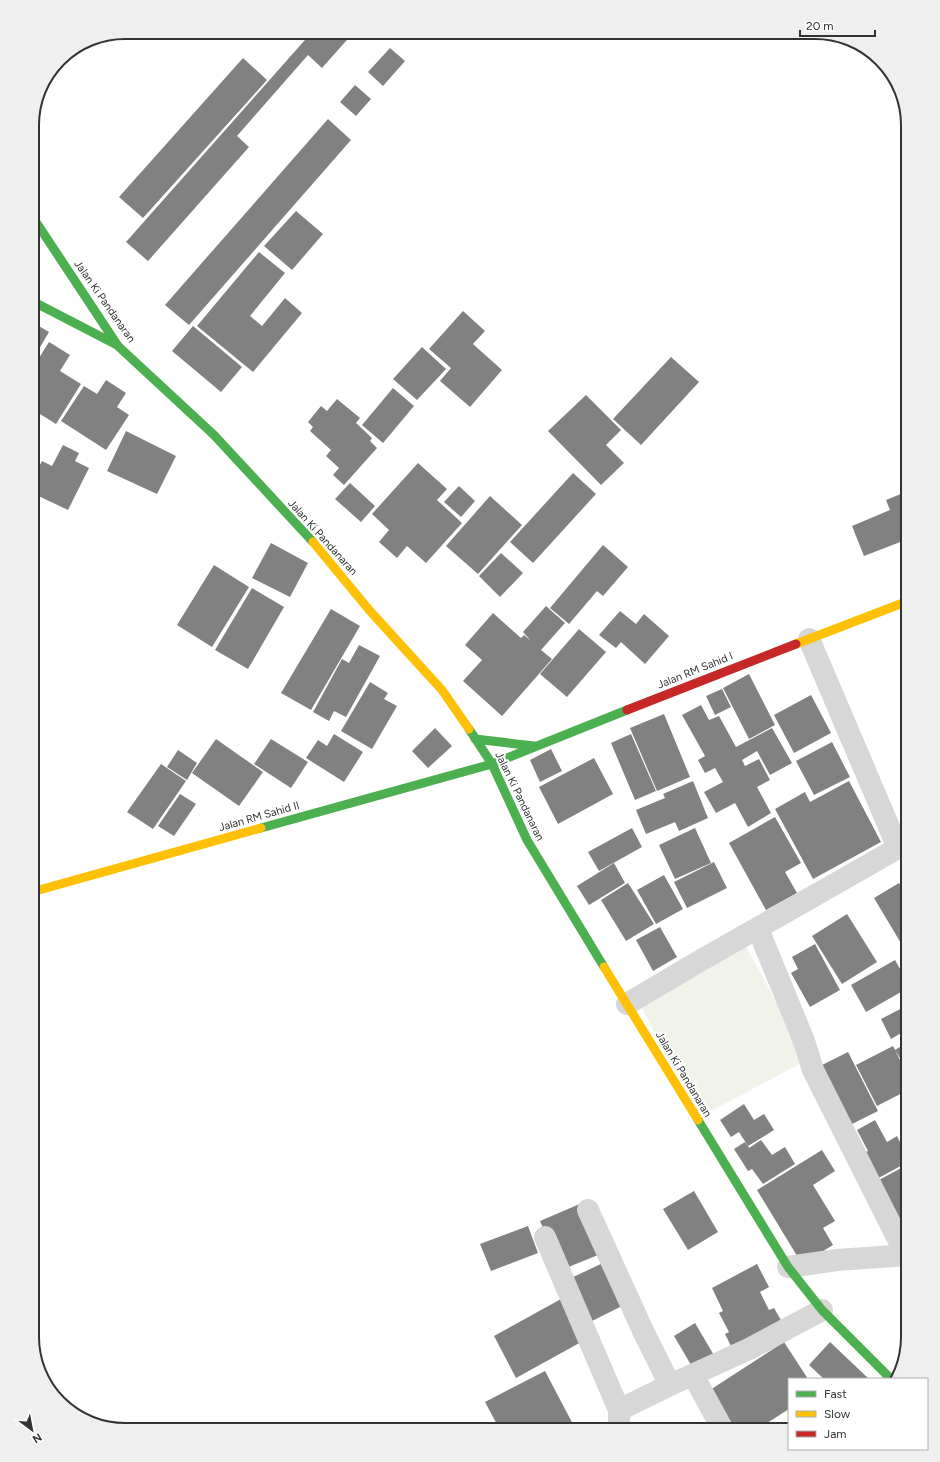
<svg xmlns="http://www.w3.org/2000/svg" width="940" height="1462" font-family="Figtree,sans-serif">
  <rect width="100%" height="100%" fill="#fff"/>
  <path fill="#f1f3eb" d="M745,944l62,116 -107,57 -62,-116z"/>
  <path fill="#818181" d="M312,32h42l-32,36 -14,-13 -71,81 12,11 -101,114 -22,-19z
    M390,48l15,13 -22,25 -15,-14z
    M243,58l24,22 -124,138 -24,-21z
    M355,85l16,14 -15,17 -16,-14z
    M328,119l23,21 -162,185 -24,-20z
    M296,211l27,23 -31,36 -28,-24z
    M259,252l26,21 -35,43 12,10 23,-28 17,15 -49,59 -56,-46z
    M463,311l22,20 -12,13 29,26 -32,37 -30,-26 11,-13 -22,-19z
    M32,322l17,10 -17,29z
    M193,326l49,41 -21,25 -49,-41z
    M49,342l21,13 -10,16 21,13 -25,40 -24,-15v-40z
    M422,347l24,22 -29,31 -24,-21z
    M671,357l28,25 -58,63 -28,-26z
    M106,380l20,13 -9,14 12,8 -23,35 -45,-29 23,-35 13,8z
    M393,388l21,18 -31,37 -21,-18z
    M586,395l35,35 -15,15 18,18 -23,22 -53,-54z
    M337,399l23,19 -4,5 16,15 -2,3 7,7 -33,37 -11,-10 6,-7 -13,-12 5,-6 -21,-19 3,-4 -5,-5 13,-16 6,5z
    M32,412l7,4 -7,12z
    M126,431l50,25 -19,38 -50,-23z
    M63,445l16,8 -4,8 14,7 -21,42 -36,-17v-13l10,-19 10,5z
    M418,463l29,26 -10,11 25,23 -36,40 -19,-17 -10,12 -18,-16 10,-12 -17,-16z
    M573,473l23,21 -63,69 -23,-21z
    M350,483l25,23 -14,16 -26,-23z
    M459,486l16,15 -14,16 -17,-15z
    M908,491v48l-44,17 -12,-30 38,-16 -4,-10z
    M490,496l32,29 -44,49 -32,-28z
    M271,543l37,20 -18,34 -38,-19z
    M603,545l25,22 -25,29 -6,-5 -28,33 -19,-16z
    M501,553l22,20 -23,24 -21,-21z
    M214,565l35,22 -37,60 -35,-22z
    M252,588l32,19 -36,62 -33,-19z
    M546,606l19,17 -24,27 11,9 -50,57 -39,-35 19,-21 -17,-15 28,-32 28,25 3,-3 7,6 -8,-9z
    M331,609l29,17 -49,84 -30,-17z
    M620,611l16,13 8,-10 25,22 -24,28 -24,-22 -5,6 -17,-13z
    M579,629l27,23 -39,45 -27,-23z
    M359,645l21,11 -34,61 -12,-6 -5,10 -16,-9 29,-53 7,4z
    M749,674l26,51 -26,14 -26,-51z
    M370,682l18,11 -4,6 13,7 -25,43 -31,-18z
    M722,689l9,18 -16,8 -9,-19z
    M811,695l20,38 -37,20 -20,-38z
    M701,705l8,15 10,-4 17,31 36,-19 20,35 -22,12 -13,-24 -15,9 3,6 14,-7 11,21 -13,7 14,26 -23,14 -13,-24 -19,10 -12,-21 19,-10 -8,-14 -10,5 -7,-13 7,-4 -23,-41z
    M664,714l26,63 -33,14 -27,-63z
    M435,728l17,18 -24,22 -16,-17z
    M334,734l29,18 -19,30 -38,-24 12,-18 9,6z
    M631,734l25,57 -21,9 -24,-57z
    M216,739l47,33 -24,34 -47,-33z
    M271,739l37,23 -17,26 -37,-24z
    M832,742l18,35 -36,18 -18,-34z
    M551,749l11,22 -22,11 -10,-22z
    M178,750l19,13 -10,17 -20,-13z
    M594,758l19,36 -55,30 -19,-37z
    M161,764l25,17 -33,48 -26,-17z
    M693,781l15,37 -29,13 -4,-9 -29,12 -10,-24 29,-12 -2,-4z
    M849,781l32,61 -68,37 -38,-70 30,-17 5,10z
    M180,794l16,10 -22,32 -16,-10z
    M775,817l26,46 -16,9 12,21 -31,17 -37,-67z
    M632,828l10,19 -43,24 -11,-19z
    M695,828l16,35 -36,16 -16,-34z
    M714,862l13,26 -40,20 -13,-26z
    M614,863l11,20 -36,22 -12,-19z
    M664,875l19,34 -27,15 -19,-34z
    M628,883l26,41 -28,17 -25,-41z
    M899,883l9,16v56l-34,-57z
    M847,914l30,48 -35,22 -30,-48z
    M660,927l17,30 -24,14 -17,-31z
    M815,944l25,46 -30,17 -19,-34 7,-4 -6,-12z
    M895,960l13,23v5l-42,24 -15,-27z
    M908,1005v24l-17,10 -10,-20z
    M908,1042v29l-13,-21z
    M893,1046l15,30v14l-31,16 -21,-41z
    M848,1052l30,59 -28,14 -30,-59z
    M744,1104l10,16 10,-6 10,16 -26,16 -9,-14 -8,5 -11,-17z
    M875,1120l12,22 10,-6 11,22v4l-35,19 -14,-26 9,-4 -11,-21z
    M761,1140l11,15 13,-8 10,17 -32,20 -11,-15 -4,2 -14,-22 11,-7 5,7 -1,-1z
    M822,1150l13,21 -22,14 22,36 -12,7 10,17 -31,19 -45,-74z
    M905,1166l3,6v69l-31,-60z
    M694,1191l24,41 -30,18 -25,-41z
    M582,1203l21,50 -42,17 -21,-49z
    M528,1226l10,27 -47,18 -11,-27z
    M603,1263l21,42 -34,17 -21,-43z
    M757,1264l12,23 -9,5 9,18 5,-2 11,19 -50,27 -10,-20 4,-2 -10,-19 4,-2 -11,-23z
    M561,1299l22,42 -67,37 -22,-42z
    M695,1323l20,34 -21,13 -20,-34z
    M784,1342l24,37h-19v30l-33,21h-20l-26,-40z
    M830,1342l39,37h-45l-15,-14z
    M545,1371l30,57 -5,2h-70l-15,-28z"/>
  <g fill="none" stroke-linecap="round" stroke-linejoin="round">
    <path stroke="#d7d7d7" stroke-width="22" d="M809,639l89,209
      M758,929l46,112 9,29 93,185
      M627,1004l71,-42 200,-114 10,-3
      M588,1210l56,123 26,52
      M545,1237l74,173
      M788,1267l49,-7 71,-5
      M693,1375l30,55
      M619,1430v-20l51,-25 79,-36 73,-39"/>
    <path stroke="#4caf50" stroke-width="9" d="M32,206l4,16 82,124 96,89 99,107
      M32,301l85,44
      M469,729l23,35 35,76 77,127
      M475,739l59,7
      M261,828l231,-64 135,-54
      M698,1120l90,147 34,43 69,69"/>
    <path stroke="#ffc107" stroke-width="9" d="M313,542l57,69 72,79 27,39
      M796,644l112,-43
      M32,892l229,-64
      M604,967l94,153"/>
    <path stroke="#c62828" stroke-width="9" d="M627,710l169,-66"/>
  </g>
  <g text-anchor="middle" stroke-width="4" stroke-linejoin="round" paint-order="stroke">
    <g font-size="11" fill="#333" stroke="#fff">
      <text transform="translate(105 301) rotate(55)" y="4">Jalan Ki Pandanaran</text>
      <text transform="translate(323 537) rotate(48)" y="4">Jalan Ki Pandanaran</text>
      <text transform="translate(695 670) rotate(-22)" y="4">Jalan RM Sahid I</text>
      <text transform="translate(520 796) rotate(64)" y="4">Jalan Ki Pandanaran</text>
      <text transform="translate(259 816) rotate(-16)" y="4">Jalan RM Sahid II</text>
      <text transform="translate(684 1074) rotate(59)" y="4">Jalan Ki Pandanaran</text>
    </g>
  </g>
  <path d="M0 0H940V1462H0ZM125 39H815A86 86 0 0 1 901 125V1337A86 86 0 0 1 815 1423H125A86 86 0 0 1 39 1337V125A86 86 0 0 1 125 39Z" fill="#efefef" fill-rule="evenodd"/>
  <path fill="none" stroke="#333" stroke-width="2" d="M125 39H815A86 86 0 0 1 901 125V1337A86 86 0 0 1 815 1423H125A86 86 0 0 1 39 1337V125A86 86 0 0 1 125 39Z"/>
  <rect x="788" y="1378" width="140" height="72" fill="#ffffff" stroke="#adadad"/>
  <rect x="796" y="1391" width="20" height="6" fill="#4caf50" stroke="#adadad"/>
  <text x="824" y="1398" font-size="12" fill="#333333">Fast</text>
  <rect x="796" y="1411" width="20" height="6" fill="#ffc107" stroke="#adadad"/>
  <text x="824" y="1418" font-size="12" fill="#333333">Slow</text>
  <rect x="796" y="1431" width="20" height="6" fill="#c62828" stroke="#adadad"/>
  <text x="824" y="1438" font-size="12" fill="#333333">Jam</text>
  <g transform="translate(32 1430) rotate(148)" stroke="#ffffff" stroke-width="3" paint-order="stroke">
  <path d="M0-3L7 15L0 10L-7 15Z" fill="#333333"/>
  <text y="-6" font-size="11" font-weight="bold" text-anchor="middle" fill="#333333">N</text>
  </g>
  <path d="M800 30v6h75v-6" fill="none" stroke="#333333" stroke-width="2"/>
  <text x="806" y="30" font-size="12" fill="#333333" stroke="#ffffff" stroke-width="3" paint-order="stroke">20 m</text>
</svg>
